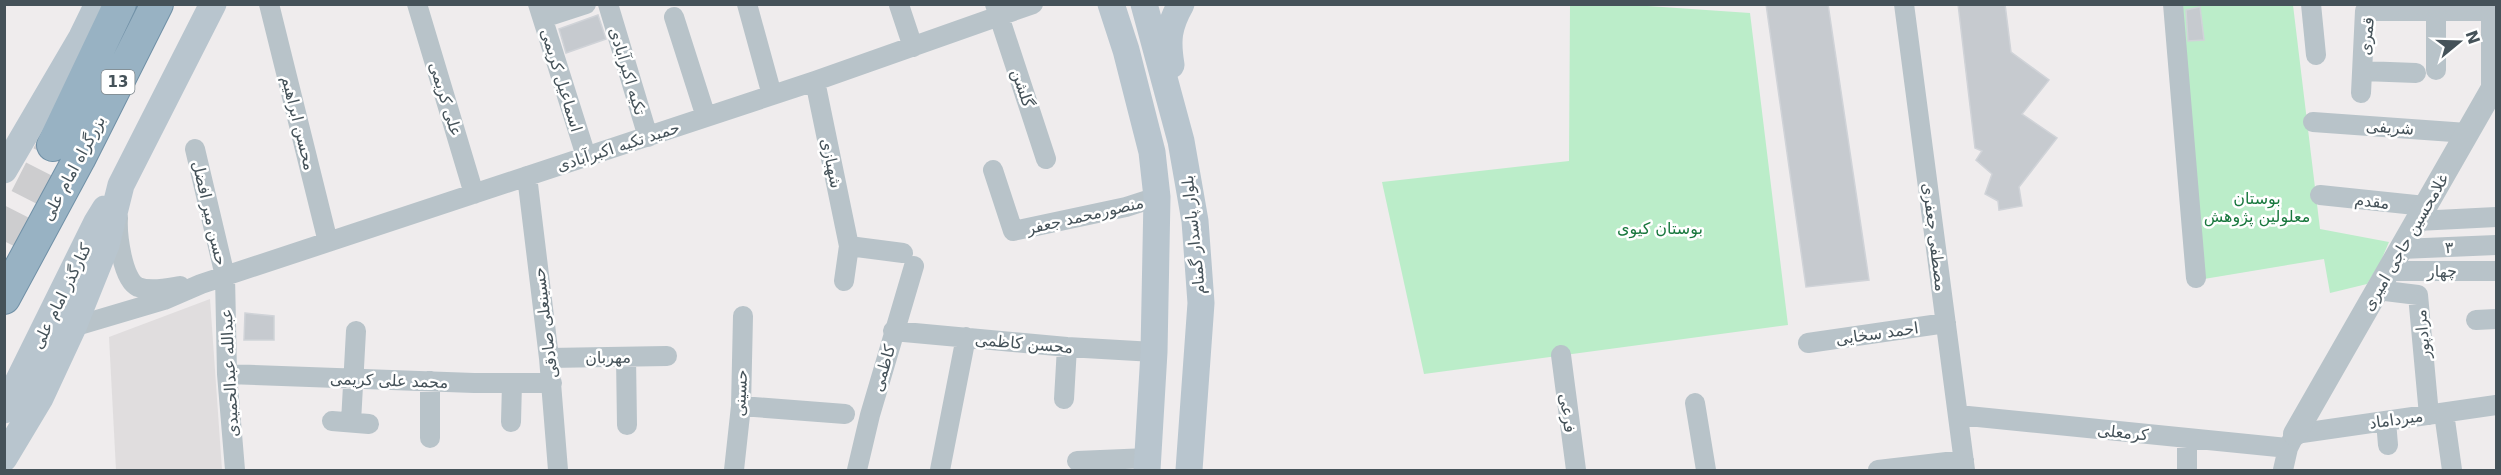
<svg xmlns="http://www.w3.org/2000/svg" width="2501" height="475" font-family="'DejaVu Sans',Cairo,sans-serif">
  <rect width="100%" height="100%" fill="#efeced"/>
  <path fill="#e0ddde" d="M210,299l12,171h-106l-7,-133z"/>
  <path fill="#bbedc9" d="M1570,5h63l117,8 38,312 -364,49 -42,-192 187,-21z
    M2179,5h114l27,224 69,13 -9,21 -13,21 -37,9 -6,-34 -120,20z"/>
  <path fill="#c6cacf" stroke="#d0d3d8" stroke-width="1.5" d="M1766,4h62l41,276 -63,7z
    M1958,4h47l6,48 38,28 -27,34 35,24 -38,49 3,19 -23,4 -1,-9 -13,-7 7,-20 -16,-14 6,-9 -7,-3z
    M2200,7l4,33 -16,1 -2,-31z
    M598,15l8,24 -40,14 -7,-24z
    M245,313l29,3v24h-30z"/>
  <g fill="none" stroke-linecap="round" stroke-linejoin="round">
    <path stroke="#cdcdcf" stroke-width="32" stroke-dasharray="32 16" stroke-linecap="butt" d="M4,241l49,-96"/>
    <defs>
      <path id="trunk" d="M53,145l67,-141
        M4,298l75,-139 78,-155"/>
    </defs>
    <use href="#trunk" stroke="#7090a6" stroke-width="34"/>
    <path stroke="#b8c3c9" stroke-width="20" d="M269,4l59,238
      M417,4l57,190
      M538,4l48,152
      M608,4l40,133
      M747,4l25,91
      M995,4l51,155
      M1904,4l61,466
      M2173,4l23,274
      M2311,4l5,51
      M899,5l14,42
      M674,17l32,100
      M543,18l43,-14
      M2436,70v-60
      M2363,71l53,2
      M815,81l34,165 -5,35
      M2361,93l4,-82h128
      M2313,122l154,11
      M195,149l30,127 2,98 8,96
      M993,170l20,61 113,-24 31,-10
      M527,176l22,182 9,112
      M2320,195l105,11
      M118,218c-1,15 4,62 20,69 13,5 30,1 42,-1
      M2417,221l79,-4
      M849,246l54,7
      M2401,249l95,-4
      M2388,271h108
      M2377,290l41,5 11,120
      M2476,320l20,-1
      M73,327l91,-27 37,-16 614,-203 218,-77
      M893,331l174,16 87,5
      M1808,343l138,-20
      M1561,355l15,115
      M626,357l1,68
      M549,358l118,-2
      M227,374l247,9h78
      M1064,399l3,-52
      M1695,403l11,67
      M741,406l104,8
      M2444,413l8,57
      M1958,415l330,33
      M332,421l37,3
      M2386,421l2,24
      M351,422l5,-91
      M511,422l1,-39
      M430,438v-57
      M1077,461l71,-3
      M734,470l7,-64 2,-90
      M857,470l13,-55 44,-149
      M940,470l26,-133
      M1878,470l86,-10
      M2187,470v-32
      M2283,470l5,-22 7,-14 201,-29"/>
    <path stroke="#b8c3c9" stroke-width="24" d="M2295,434l198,-346v-84"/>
    <path stroke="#b8c5ce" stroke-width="27" d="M1111,4l15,46 26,102 5,45 -3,155 -7,118
      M1144,4l37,137 14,80 6,82 -12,167
      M1171,65c-4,-25 -3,-38 10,-61
      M4,170l78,-133 16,-33
      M4,410l93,-188 8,-13
      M4,458l36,-60 33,-71 33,-82 15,-60 92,-181"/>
    <use href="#trunk" stroke="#98b2c3" stroke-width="32"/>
  </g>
  <g text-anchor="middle" stroke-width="5" stroke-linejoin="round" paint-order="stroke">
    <rect fill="#fff" stroke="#7d868b" stroke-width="1.5" x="101.5" y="70" width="33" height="24" rx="4.5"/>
    <g font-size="15" font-weight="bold" fill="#455259">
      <text x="118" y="87">13</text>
    </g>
    <g font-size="16" fill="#455259" stroke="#fff">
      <text transform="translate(2366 36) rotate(-84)" y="6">قمری</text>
      <text transform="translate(628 71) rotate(73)" y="6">تکیه اکبرآبادی</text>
      <text transform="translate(562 80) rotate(73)" y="6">اسماعیل کریمی</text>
      <text transform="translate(1023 88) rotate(71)" y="6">گلشن</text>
      <text transform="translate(446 99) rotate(73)" y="6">علی کریمی</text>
      <text transform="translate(299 123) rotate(76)" y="6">محسن ابراهیم</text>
      <text transform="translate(2390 127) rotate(4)" y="6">شریفی</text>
      <text transform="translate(618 146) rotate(-18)" y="6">حمید تکیه اکبرآبادی</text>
      <text transform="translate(832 163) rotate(78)" y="6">شهبازی</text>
      <text transform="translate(73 168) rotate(-62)" y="6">بزرگراه امام علی</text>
      <text transform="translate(2372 201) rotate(6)" y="6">مقدم</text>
      <text transform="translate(210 213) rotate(77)" y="6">حسن میر افضل</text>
      <text transform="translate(1085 215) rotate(-13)" y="6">منصورمحمد جعفر</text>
      <text transform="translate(1193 235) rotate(-96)" y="6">بلوار پاسدار گمنام</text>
      <text transform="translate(1935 237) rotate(83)" y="6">مصطفی جعفری</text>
      <text transform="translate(2405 242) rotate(-60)" y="6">غلامحسین حاجی امیری</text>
      <text transform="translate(2449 247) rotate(-2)" y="6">۳</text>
      <text x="2442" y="277">چهار</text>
      <text transform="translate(61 296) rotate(-64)" y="6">کنارگذر امام علی</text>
      <text transform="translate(545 323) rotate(-97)" y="6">حسینعلی صادقی</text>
      <text transform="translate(1877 333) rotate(-8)" y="6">احمد سخایی</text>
      <text transform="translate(2422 334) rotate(-95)" y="6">مرادپور</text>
      <text transform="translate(1024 343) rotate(5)" y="6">محسن کاظمی</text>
      <text transform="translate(608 357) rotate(-1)" y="6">مهربان</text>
      <text transform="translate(883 368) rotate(-74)" y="6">کاظمی</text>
      <text transform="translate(229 373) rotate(-93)" y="6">عبدالله عبدالحمیدی</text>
      <text transform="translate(389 380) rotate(2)" y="6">محمد علی کریمی</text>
      <text transform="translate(740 393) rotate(-87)" y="6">حسینی</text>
      <text transform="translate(1568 413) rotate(82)" y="6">فرعی</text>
      <text transform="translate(2396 419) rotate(-8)" y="6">میرداماد</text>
      <text transform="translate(2123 432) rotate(6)" y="6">کرمعلی</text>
    </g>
    <g font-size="16" fill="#19783e" stroke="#fff">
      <text x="2257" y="204">بوستان<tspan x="2257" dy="18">معلولین پژوهش</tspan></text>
      <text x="1660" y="234">بوستان کیوی</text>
    </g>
  </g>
  <rect width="2501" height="475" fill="none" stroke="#455259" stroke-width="12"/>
  <g transform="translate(2459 42) rotate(71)" stroke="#ffffff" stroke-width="4.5" paint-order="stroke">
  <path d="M0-4.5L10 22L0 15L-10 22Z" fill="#455259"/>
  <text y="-9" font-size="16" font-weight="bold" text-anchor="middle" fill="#455259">N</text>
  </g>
</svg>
